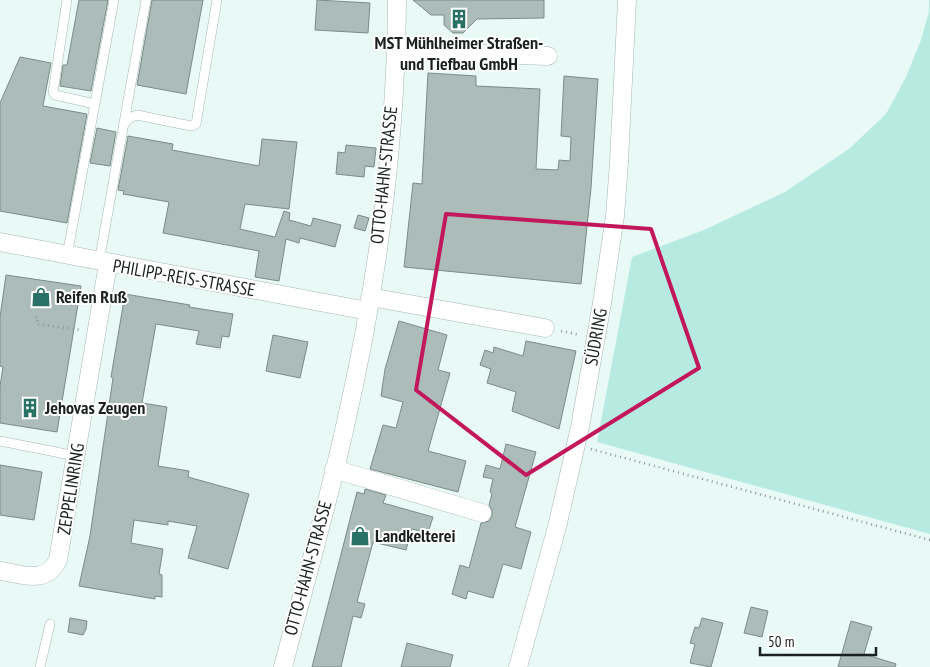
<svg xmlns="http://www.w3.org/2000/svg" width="930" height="667" font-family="'PT Sans Narrow',sans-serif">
  <rect width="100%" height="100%" fill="#e8f9f6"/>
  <path fill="#b7ebe2" d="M929,0h1v534l-333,-92 35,-185 72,-27 81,-38 65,-44 36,-34 20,-37 15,-37 8,-28z"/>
  <path fill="#acbcb9" stroke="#7b8b88" d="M79,0h29l-17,91 -31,-5 3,-21h4z
    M152,0h51l-17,94 -49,-9z
    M317,0l53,3 -2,30 -53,-3z
    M413,0h131v18l-67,1 -14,14h-10l-9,-8v-10h-13z
    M20,57l31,6 -8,43 44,8 -20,109 -67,-12v-108z
    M428,73l48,3v10l64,3 -4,80 22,1 1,-10 11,1 1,-24 -10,-1 3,-60 34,3 -7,109 -10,96 -177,-17 9,-84 9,1z
    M97,128l19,4 -6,34 -20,-3z
    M128,136l45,8 -1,6 87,16 3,-27 35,3 -8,67 -44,-5 -5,25 35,8 9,-26 6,2 -1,7 22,6 2,-8 28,7 -6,22 -35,-9 -1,5 -13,-4 -7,42 -24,-4 4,-26 -96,-18 6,-31 -46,-8 1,-3 -6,-1z
    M346,145l30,3 -2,19 -9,-1 -1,11 -28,-3 2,-22 7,1z
    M358,215l11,3 -4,13 -11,-3z
    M6,275l75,11 -24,146 -57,-9v-37l3,-19 -3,-1v-49z
    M125,294l65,11 -1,2 44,7 -4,23 -7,-1 -2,12 -24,-4 3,-13 -43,-7 -14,79 25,4 -9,59 31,5 -1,6 61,17 -21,75 -40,-11 9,-32 -29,-5v4l-34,-5 -3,23 32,6 -4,25 3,1v22l-7,-1v3l-76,-13 11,-50 23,-158 -2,-1z
    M399,321l48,14 -9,35 12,3 -22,78 38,10 -8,31 -88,-23 13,-44 13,3 7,-26 -22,-6 4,-27z
    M273,335l35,7 -8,36 -34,-7z
    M526,341l50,10 -17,78 -47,-18 4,-19 -29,-9 4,-14 -11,-4 5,-15 8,3 1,-6 29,9z
    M506,444l30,8 -21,75 16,5 -10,37 -18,-5 -10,34 -25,-7 -2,8 -14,-5 8,-29 9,3 12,-45 8,-2 3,-5v-6l-3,-5 3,-11 -2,-2 3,-13 -10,-2 3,-12 14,4z
    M0,465l42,7 -8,48 -34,-5z
    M365,489l21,6 -3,8 50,14 -5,16 -16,-4 -6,21 -33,-8 -16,60 8,2 -4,14 -8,-2 -12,51h-29l45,-175 7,2z
    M751,607l17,4 -6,26 -18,-4z
    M70,618l17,3 -1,8 -3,6 -15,-3z
    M702,618l21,5 -12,44 -21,-4 5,-19 -5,-1 5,-16 4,1z
    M851,621l21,6 -8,27 32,10 -1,3h-57z
    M407,643l46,12 -3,12h-49z"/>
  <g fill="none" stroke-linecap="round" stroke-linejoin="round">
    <defs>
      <path id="lane" d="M67,0l-14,92 2,3 40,9
        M123,126l6,-8 8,-3 54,11 5,-2 21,-124
        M67,256l47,-256
        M99,262l47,-262
        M0,441l76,15
        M40,667l10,-43"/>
      <path id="street" d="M395,51l153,5
        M0,242l368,69
        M370,297l175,31
        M334,469l148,44
        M0,571c22,3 46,14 58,-11l50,-296
        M283,667c21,-81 45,-163 63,-245 31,-136 50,-282 51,-422
        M518,667l39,-140 23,-100 22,-124 13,-87 4,-54 8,-162"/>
    </defs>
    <use href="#lane" stroke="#a7b7b4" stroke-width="10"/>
    <use href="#street" stroke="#a7b7b4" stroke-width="19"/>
    <path stroke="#8a9694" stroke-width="2.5" stroke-dasharray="1 4" stroke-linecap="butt" d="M36,317h2l-1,7 44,6
      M561,331l19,4
      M591,449l339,91"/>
    <use href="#lane" stroke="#fff" stroke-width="9"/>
    <use href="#street" stroke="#fff" stroke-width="18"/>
  </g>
  <path fill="none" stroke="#c2185b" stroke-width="4" stroke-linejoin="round" d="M446,214l205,15 48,139 -173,107 -110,-85z"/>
  <defs>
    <symbol id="building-bare" viewBox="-9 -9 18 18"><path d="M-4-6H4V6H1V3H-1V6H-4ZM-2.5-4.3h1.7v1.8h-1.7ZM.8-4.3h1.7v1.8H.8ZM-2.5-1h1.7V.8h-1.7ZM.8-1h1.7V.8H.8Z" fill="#297066" stroke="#fff" stroke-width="2.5" paint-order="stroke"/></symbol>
    <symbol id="shop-bare" viewBox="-9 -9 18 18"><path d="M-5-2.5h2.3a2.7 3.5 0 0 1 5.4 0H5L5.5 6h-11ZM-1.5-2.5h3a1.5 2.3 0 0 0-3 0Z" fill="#297066" stroke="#fff" stroke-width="2.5" paint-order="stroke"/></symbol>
  </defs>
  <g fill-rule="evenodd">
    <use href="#building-bare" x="445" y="5" width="28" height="28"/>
    <use href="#shop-bare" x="27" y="283" width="28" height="28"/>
    <use href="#building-bare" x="16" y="394" width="28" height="28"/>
    <use href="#shop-bare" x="346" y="522" width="28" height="28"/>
  </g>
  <g text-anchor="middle" stroke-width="4" stroke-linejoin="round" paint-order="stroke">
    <g font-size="18" font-weight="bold" fill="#1b2120" stroke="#fff" text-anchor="start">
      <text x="459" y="49" text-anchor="middle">MST Mühlheimer Straßen-<tspan x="459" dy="21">und Tiefbau GmbH</tspan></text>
      <text x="56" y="303">Reifen Ruß</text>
      <text x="45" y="414">Jehovas Zeugen</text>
      <text x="375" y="542">Landkelterei</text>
    </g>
    <g font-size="18" fill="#1b2120" stroke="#fff">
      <text transform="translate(384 175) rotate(-84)" y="6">OTTO-HAHN-STRASSE</text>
      <text transform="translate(184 278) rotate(10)" y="6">PHILIPP-REIS-STRASSE</text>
      <text transform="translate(596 337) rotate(-80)" y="6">SÜDRING</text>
      <text transform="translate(71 489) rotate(-81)" y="6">ZEPPELINRING</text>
      <text transform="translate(308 568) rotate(-75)" y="6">OTTO-HAHN-STRASSE</text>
    </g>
  </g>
  <path d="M760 647v8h116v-8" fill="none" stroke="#1b2120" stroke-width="2.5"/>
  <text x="768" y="647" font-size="15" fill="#1b2120" stroke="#ffffff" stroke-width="4" paint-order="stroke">50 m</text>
</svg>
